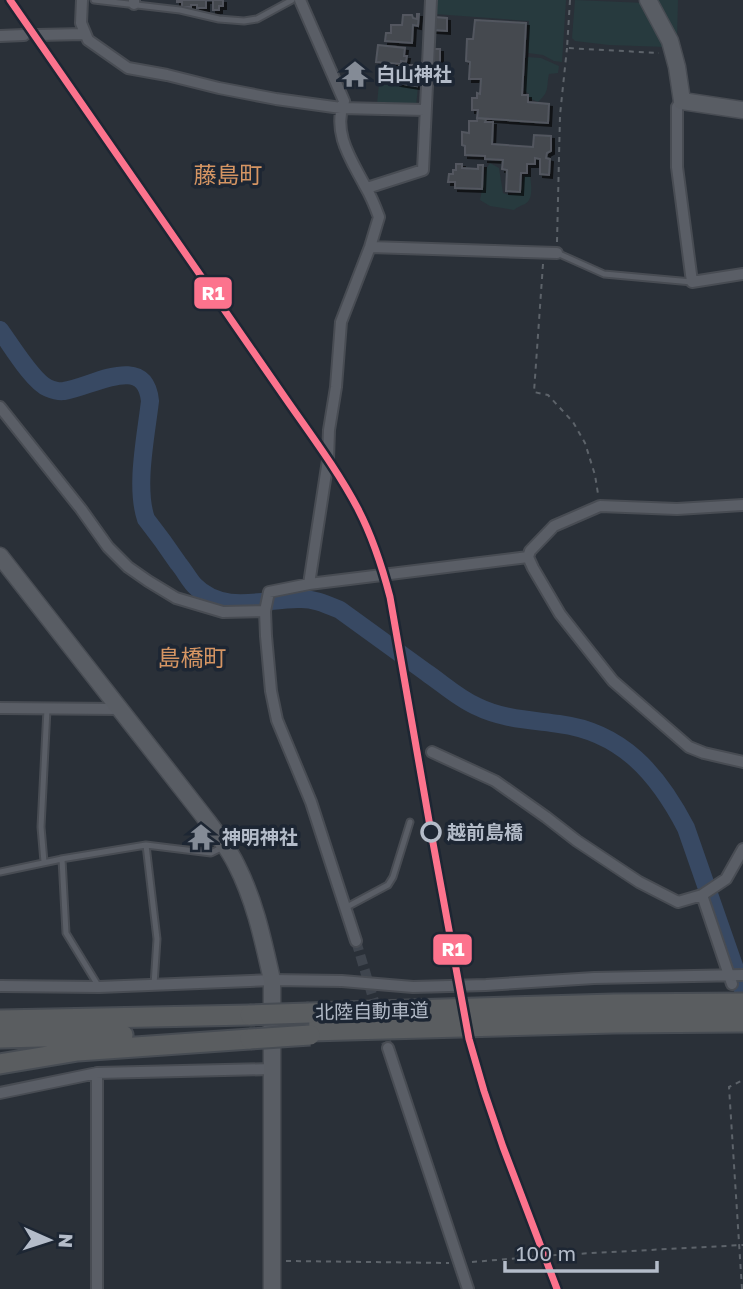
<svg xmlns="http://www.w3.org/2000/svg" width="743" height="1289" font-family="'Golos Text','Noto Sans JP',sans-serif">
  <defs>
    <filter id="shadow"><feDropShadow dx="3" dy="3" stdDeviation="0" flood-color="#0009"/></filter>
  </defs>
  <rect width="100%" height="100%" fill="#2a3038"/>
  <path fill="#273a3e" d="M435,0h131l-4,62 -8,-1 -11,-6 -15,-2 1,-32 -94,-7z
    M575,0l70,3 21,44 -57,-2 -34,-4 -3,-3z
    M654,0h24l-1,38z
    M527,57l14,1 18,8 -1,7 -9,1c-3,14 1,17 -11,28l-9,-4v-4l-5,-4z
    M379,83l39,4 -2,19 -39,-2z
    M490,163l9,5 4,25 6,2 12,-2 3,-17 6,-1c1,9 4,24 -5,29 -4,2 -8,3 -11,6l-24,-4 -10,-6 6,-31z"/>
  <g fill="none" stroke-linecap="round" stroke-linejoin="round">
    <path stroke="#384963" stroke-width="18" d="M0,330c11,15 33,52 48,58 5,2 11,4 16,3 28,-4 81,-39 86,10 -4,35 -15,86 -4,118 11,14 22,29 32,44 6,7 10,15 16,22 29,30 69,14 104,14 15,-1 28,5 42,11 29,21 58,42 87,63 16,11 31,25 49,33 26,13 54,14 83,18 63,8 99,50 127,104l55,158"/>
  </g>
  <path fill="#444950" stroke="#52575f" stroke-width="2" filter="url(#shadow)" d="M177,0h46v6h-4v4h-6v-10h-7v8h-9v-3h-6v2h-9v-5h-5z
    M417,14h2l-1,12 -5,-1 -1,18 -27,-2 1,-8h5v-8h11l1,-10h9l1,3 4,1z
    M434,17l13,1v13l-13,-1z
    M475,20l51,3 -4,72h6v7l21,2 -1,19 -71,-5 1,-8h-6v-12h5v-5l3,1 1,-15h-12l1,-17 -4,-1 1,-22h6z
    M378,45l27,3 -1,8h3l-1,6 -5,-1v3l-25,-2z
    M432,49h8v16h-9z
    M408,65h4v3l7,1 -2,17 -20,-3 2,-17 9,1z
    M477,118l9,1 -1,3h8l-1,22 41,3 1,-12 17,1v15l-4,2 -1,5 4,1 -1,16 -9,-1v-15l-5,-1v6h-8v9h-6l-1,19 -14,-1 1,-21 -5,-1 1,-9 -18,-1v-3l-20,-1v-9l-3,-1v-13l7,1v-12h8z
    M456,164h6v4l16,1v-4h5l-1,24 -27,-1v-6h-7l1,-8h4v-4h3z"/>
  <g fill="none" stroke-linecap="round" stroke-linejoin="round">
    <path stroke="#3f454e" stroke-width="10" stroke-dasharray="10 5" stroke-linecap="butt" d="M356,941l32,107"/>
    <defs>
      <path id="lane" d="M94,0l86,10 39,9 25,2 13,-2 35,-19
        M557,253l47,21 88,8
        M146,845l11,94 -3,46
        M61,859l85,-14 65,8 12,-6
        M44,862l-3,-35 6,-118
        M0,872l62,-13 4,74 33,54
        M345,908l43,-23 5,-8 17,-55"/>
      <path id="street" d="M82,0l-1,23 7,17 40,28 39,7 52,13 57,11 65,9 84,2
        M134,0v4
        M300,0l44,101c-12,32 7,58 21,85 6,10 10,20 14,31l-9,30 -29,75 -5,65 -7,43 -1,30 -19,124
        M37,35l48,-1
        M0,36l24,-1
        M682,101l-5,6v60l15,115 51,-8
        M367,188l56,-18 8,-170
        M370,247l187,6
        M0,407l81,102 27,38 20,20 20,14 28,17 47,14 42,-1
        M528,557l5,11 27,46 53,67 76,66 15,6 39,9
        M528,557l2,-6 24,-25 46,-20 77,3 66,-4
        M0,708l119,1
        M432,752l63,29 51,36 31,24 62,41 39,20 24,-7
        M356,941l-45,-139 -34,-82 -6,-29 -5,-55 -1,-25 4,-19 40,-8 219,-27
        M732,984l-30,-89 24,-16 17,-30
        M0,986l99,1 173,-7 70,1 71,6 73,-2 108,-7 149,-3
        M388,1048l80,241
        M97,1073v216
        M0,1093l97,-20 175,-4"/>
      <path id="secondary" d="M648,0l22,41 7,26 5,34 61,9
        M0,556l202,258c12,16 25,32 34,50 19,37 27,76 36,116v309"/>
      <path id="highway" d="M309,1013l305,-9 129,-1
        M0,1020l250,-5
        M310,1031l304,-8 129,-1
        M0,1038l123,-3
        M0,1064l78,-13 172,-12"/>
    </defs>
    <use href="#lane" stroke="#484c53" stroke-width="9"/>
    <use href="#street" stroke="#484c53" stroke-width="14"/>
    <use href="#secondary" stroke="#484c53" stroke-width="19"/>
    <use href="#highway" stroke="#474c53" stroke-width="23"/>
    <path stroke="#5d636a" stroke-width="2" stroke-dasharray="5 5" stroke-linecap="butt" d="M570,0l-3,48 92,5
      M557,242l3,-127 7,-67
      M543,264l-9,128 14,3 25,27 12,21 10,32 3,19
      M286,1261l163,2
      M472,1262l84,-7 187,-10
      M742,1289l-13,-202 14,-7"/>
    <use href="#lane" stroke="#5a5e66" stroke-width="5"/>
    <use href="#street" stroke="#5a5e66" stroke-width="10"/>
    <use href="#secondary" stroke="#595d64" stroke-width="16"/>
    <use href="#highway" stroke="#5a5d60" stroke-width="19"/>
    <defs>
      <path id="highway-bridge" d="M250,1015l59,-2
        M250,1039l60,-4"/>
    </defs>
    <use href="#highway-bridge" stroke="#474c53" stroke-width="23" stroke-linecap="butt"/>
    <use href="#highway-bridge" stroke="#5a5d60" stroke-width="19"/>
    <defs>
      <path id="rail-1" d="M10,0l276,399c25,36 52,72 72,110 13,25 25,61 32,88l41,235 38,207 15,52 19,56 54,142"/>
    </defs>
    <use href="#rail-1" stroke="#1d2633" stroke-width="12"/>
    <use href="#rail-1" stroke="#fc738d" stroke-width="7"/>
  </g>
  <defs>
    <symbol id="temple-bare" viewBox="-9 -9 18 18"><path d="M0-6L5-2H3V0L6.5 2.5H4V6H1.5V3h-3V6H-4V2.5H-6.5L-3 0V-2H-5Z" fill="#848b96" stroke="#1d2633" stroke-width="2.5" paint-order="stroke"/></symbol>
  </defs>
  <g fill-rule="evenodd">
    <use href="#temple-bare" x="336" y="55" width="38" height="38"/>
    <use href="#temple-bare" x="182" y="818" width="38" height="38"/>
  </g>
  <circle fill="#1d2633" stroke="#b4bcc9" stroke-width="3.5" cx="431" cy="832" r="9"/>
  <g text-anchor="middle" stroke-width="7" stroke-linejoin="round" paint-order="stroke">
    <g font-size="19" font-weight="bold" fill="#b4bcc9" stroke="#1d2633" text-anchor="start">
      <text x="376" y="81">白山神社</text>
      <text x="222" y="844">神明神社</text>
    </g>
    <g font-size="19" font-weight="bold" fill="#b4bcc9" stroke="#1d2633" text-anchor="start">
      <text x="447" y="839">越前島橋</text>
    </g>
    <g font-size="19" fill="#b4bcc9" stroke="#1d2633">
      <text transform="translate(372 1011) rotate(-1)" y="7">北陸自動車道</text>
    </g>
    <g font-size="23" fill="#d59563" stroke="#1d2633">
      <text x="228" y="183">藤島町</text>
      <text x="192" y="666">島橋町</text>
    </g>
  </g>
  <g stroke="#1d2633" stroke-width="2.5">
    <rect x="193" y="276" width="40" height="34" rx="7" fill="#fc738d"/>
    <rect x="432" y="933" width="41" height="33" rx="7" fill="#fc738d"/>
  </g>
  <g font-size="19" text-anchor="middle" font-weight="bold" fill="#fff">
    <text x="213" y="300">R1</text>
    <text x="453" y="956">R1</text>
  </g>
  <g transform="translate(49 1240) rotate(93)" stroke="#1d2633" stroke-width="5" paint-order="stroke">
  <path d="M0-5L12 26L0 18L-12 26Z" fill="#b4bcc9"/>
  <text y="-10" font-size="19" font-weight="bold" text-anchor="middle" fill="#b4bcc9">N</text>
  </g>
  <path d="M505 1261v10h152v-10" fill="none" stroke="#b4bcc9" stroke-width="3.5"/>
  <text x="516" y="1261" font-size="21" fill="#b4bcc9" stroke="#1d2633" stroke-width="5" paint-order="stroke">100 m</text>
</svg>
